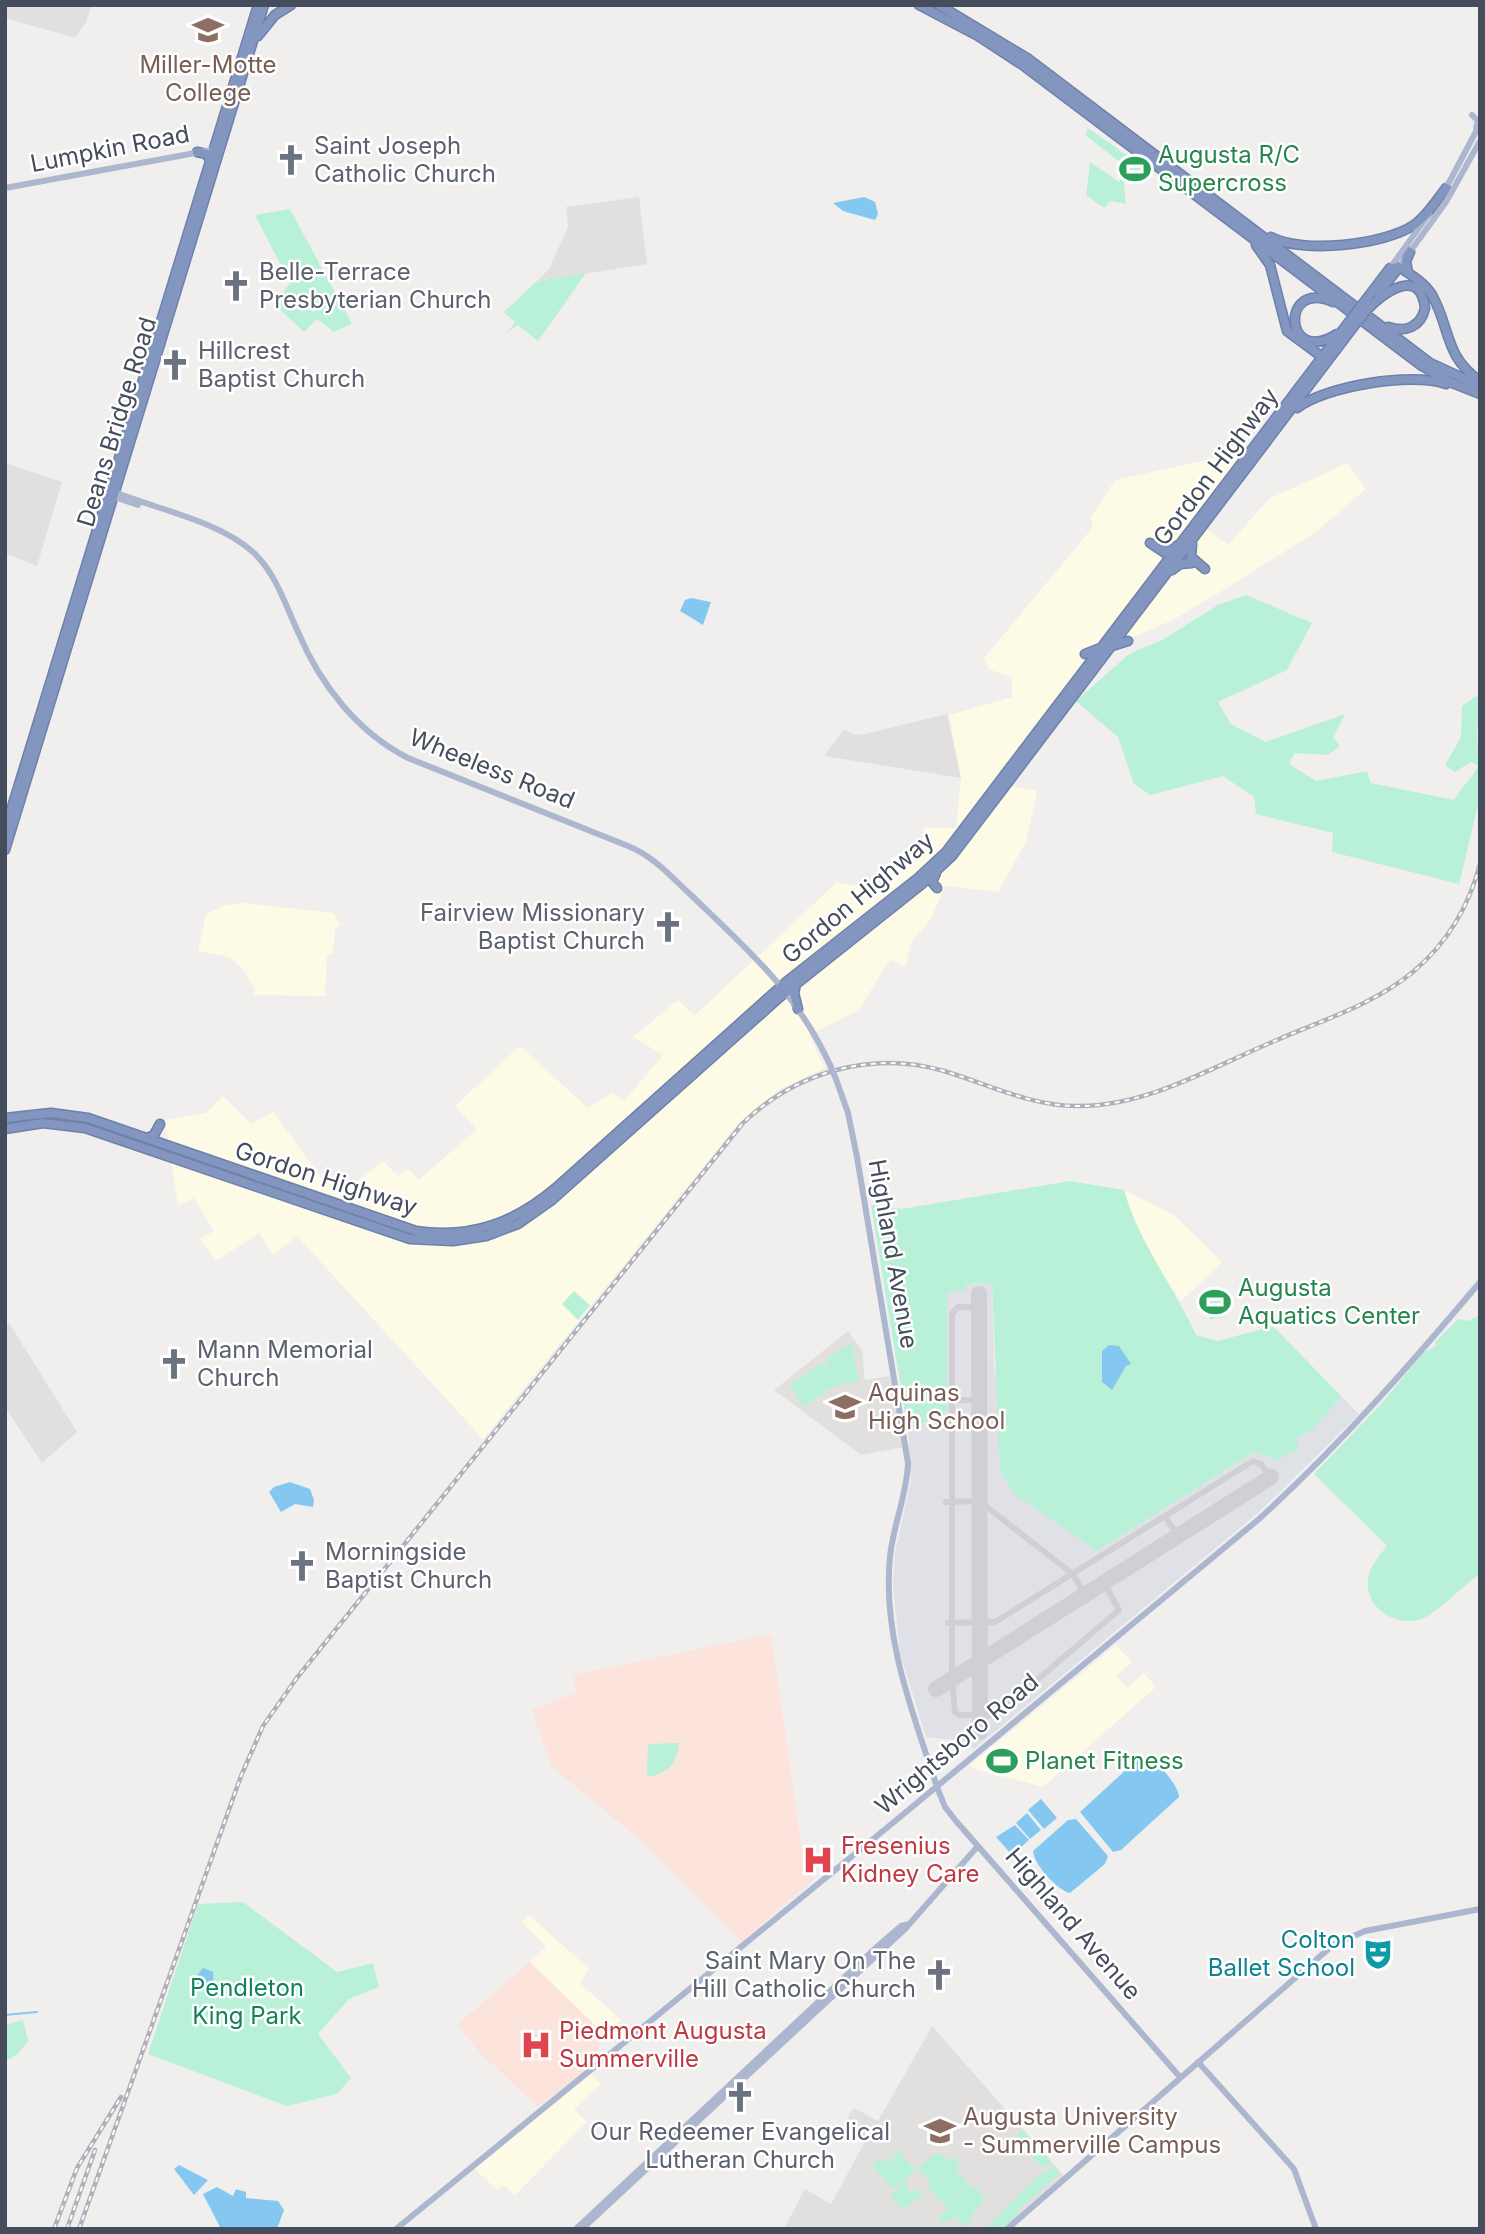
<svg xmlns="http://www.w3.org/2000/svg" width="1485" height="2234" font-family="Inter,sans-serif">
  <rect width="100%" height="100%" fill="#f1eeee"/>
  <path fill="#fdfae5" d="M1233,454l7,6 -45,60 33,25 41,-46 78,-36 19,26 -49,42 -87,55 -57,34 -39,17 -10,1 -113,148 26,5 -11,51 -28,50 -53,-6 -14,33 -20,24 -6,24 -15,-8 -31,51 -50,25 16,33 -45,21 -43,36 -254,314 -186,-203 -24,19 -14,-22 -43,28 -16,-22 14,-8 -20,-33 -16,8 -13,-86 41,-7 17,-17 28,28 22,-12 53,72 7,-4 11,12 39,-31 15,15 10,-7 11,11 58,-51 -22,-23 65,-60 68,62 25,-15 11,8 39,-46 -30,-18 45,-37 16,16 142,-133 51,6 4,-32h11l10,-12 9,2 3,-19h32l5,-50 -12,-63 63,-18v-19l-23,-9 -5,-11 109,-131 -2,-10 24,-37z
    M244,903l89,10 8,11 -6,5 -2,25 -6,1 -2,41 -72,-1 2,-6 -14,-22 -12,-10 -31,-6 8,-37 19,-9z
    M1124,1190l50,25 48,47 -41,39 -29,-43 -22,-45z
    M1116,1645l16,17 -16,14 11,12 17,-15 12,14 -113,100 -71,-19 -2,-3z
    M529,1915l60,54 -9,14 41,37 -17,14 -74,-72 16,-15 -24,-25z
    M590,2073l11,11 -27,25 13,13 -72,73 -12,-10 -6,5 -23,-22z"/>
  <path fill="#e2dfdf" d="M5,5l52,1 35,-1 -6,17 -11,16 -70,-20z
    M639,197l8,67 -110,17 12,-12 19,-42 -2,-20z
    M5,463l57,19 -25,84 -32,-13z
    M947,714l14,64 -137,-22 20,-27 12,6 9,-1z
    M9,1323l68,109 -35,31 -37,-56v-78z
    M848,1331l14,19 3,30 25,-4 14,71 -43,8 -87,-65z
    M932,2026l132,150 -60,53h-220l21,-40 26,15 35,-64 -22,-18 10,-14 24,13z"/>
  <path fill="#fce4dc" d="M771,1634l33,229 10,16 -72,63 -96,-97 -95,-79 -19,-56 45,-18 -5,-17z
    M530,1962l74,72 -14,33 -52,40 -56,-52 -25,-30z"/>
  <path fill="#dfe1e6" d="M992,1283l2,84 6,31 97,153 157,-99 24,8 19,-22 16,-9 29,-32 17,17 -100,98 -285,237 -20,-9 -28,-3 -26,-84 -7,-69 2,-31 16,-73 -3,-49 39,-21v-119l18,-7z"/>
  <path fill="#b9f1d8" d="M1088,128l57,40 -6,8 -10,-6 -5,13 2,21 -16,-3 -6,7 -18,-13 4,-33 29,20 7,-15 -41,-32z
    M290,209l62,115 -18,8 -17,-13 -13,13 -30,-28 16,-21 -35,-68z
    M586,273l-48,68 -20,-16 -11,8 8,-11 -11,-10 33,-31z
    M1246,595l66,28 -25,47 -69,32 13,22 35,18 79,-28 -12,23 7,9 -12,9 -34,-2 -5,11 27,17 51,-10 4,12 83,17c7,-13 17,-20 24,-34l-7,-4 -16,10 -10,-7 16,-28 1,-31 14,-10 4,2 -3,36 3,63 -21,87 -127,-32 1,-19 -77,-19 -2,-17 -31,-21 -73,19 -16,-11 -16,-47 -42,-36 53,-47 33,-14 56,-35z
    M1070,1181l54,9c15,53 49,95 72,145l22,6 55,-15 69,71 -29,32 -16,9 1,11 -20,11 -24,-8 -157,99 -82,-57 -15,-23 -8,-188 -26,1 -1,7 -18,1v118l-39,21 -37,-226 30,4z
    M1217,1289l4,4v25l-11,1 -4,-28z
    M574,1291l16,14 -12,15 -16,-16z
    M1480,1315v259c-17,11 -41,37 -56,44 -26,11 -60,-9 -56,-39 1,-12 12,-24 19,-33l-73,-72 68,-71 42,-51 12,-6 -1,-4 23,-23 10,2z
    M852,1343l7,38 -27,6 -28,20 -15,-21 33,-23 3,4 3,-10z
    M679,1743c-1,20 -12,31 -32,34l1,-33z
    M243,1902l94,70 36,-9 6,24 -30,12 -31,35 33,44 -14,16 -50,12 -139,-52 50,-150z
    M23,2020l5,21 -11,14 -12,6v-36z
    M1023,2130l28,31 -8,7 -29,-29z
    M897,2149l6,5h-10l-10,10 17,-10 16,16 -23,19 -21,-23 7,-8 4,4z
    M934,2154h7l6,5 9,-1 3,6 -3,6 18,20 4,-3 3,11 9,-8 -20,28 3,3 -7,2 -1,5 -11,-13 -2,4 -10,4 -4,-5 10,-10 -21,-22 4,-4 -13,-13z
    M1054,2166l6,7 -43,38v4l-15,14h-18l54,-53z
    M907,2180l1,13 7,-4 8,5 -6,5 -2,-3v5l-13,9 -12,-15z"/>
  <path fill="#84c8f1" d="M864,197l11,5 3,12 -3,6 -32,-9 -10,-8z
    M691,598l20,4 -8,23 -23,-14 5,-11z
    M1109,1345l10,1 12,18 -5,2 -14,24 -10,-8v-31z
    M290,1482l20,7 4,11 -1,7 -18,-3 -14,8 -12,-20 5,-5z
    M1141,1756c13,0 38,29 38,41l-58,53 -8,2 -33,-40z
    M1041,1799l16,19 -13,11 -16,-19z
    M1027,1813l14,17 -11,9 -14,-16z
    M1076,1819l32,37 -3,8 -35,29c-13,-3 -36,-28 -37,-42l35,-31z
    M1015,1825l14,15 -17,15 -16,-18z
    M203,1968l10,4 1,20 -21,-4v-8z
    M179,2165l29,15 -14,15 -20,-26z
    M217,2187l16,9 3,-7 10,3v6l32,3 6,9 -7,19h-56l-18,-35z"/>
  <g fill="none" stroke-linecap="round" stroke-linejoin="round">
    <path stroke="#84c8f1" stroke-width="2" d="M5,2015l32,-3"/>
    <path stroke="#d0d0d4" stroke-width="6" d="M979,1307h-21l-6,7v365l3,33 4,3h37l123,-105 -15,-27
      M953,1400h26
      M946,1502l33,-1 94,73 12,21
      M1165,1516l13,21
      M948,1623l46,-1 6,-3 253,-158 8,3 9,14"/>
    <path stroke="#d0d0d4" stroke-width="16" d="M979,1294l1,438
      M936,1689l335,-212"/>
    <defs>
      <path id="highway" d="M919,5l59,31 46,30 398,300 30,17 28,11
        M939,5l88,53 403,305 50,23
        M258,36l17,-21 16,-10
        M197,152l10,2 3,7
        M1271,237c32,17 113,8 143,-12 13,-9 22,-24 32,-37
        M1256,245l14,20 17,66 38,28
        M1408,273l-2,-12 4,-9
        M1378,294l21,-27
        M1333,302c-54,-24 -49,66 4,32
        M1361,306l29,-38 9,-1c12,8 26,16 33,28 19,34 12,61 48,86
        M1366,311c15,-17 54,-46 59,-3 -4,19 -20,25 -37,19
        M1297,408c29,-22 114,-36 149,-24
        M1150,543l15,10
        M1192,544l-1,13 14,12
        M1162,548l10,1 6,-4
        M1172,570l8,-6 12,-1
        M1112,646l16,-5
        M1085,654l15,-6
        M5,830l253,-825
        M5,850l259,-845
        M936,873l-4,9 5,6
        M796,985l-2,8 4,16
        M5,1118l46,-5 37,5 328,113c55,8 99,-8 141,-44l229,-205 132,-104 28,-26 405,-533
        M5,1129l38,-6 42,5 325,111 43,2 33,-5 32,-12 34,-24 228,-203 142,-113 30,-28 406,-535
        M147,1138l7,-3 6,-11"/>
    </defs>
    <use href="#highway" stroke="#6e81ac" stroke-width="11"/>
    <path stroke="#acb7cf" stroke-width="6" d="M1472,115l6,6 -2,7
      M5,188l212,-39
      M1445,190l35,-66
      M1399,267l47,-65 34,-61
      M1390,268l39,-54
      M112,491c43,18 108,30 142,62 22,21 31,51 44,79 22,52 59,100 110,126l220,88c27,11 42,30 63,49 57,55 105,96 139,170
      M111,496l27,9
      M836,1079l12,34 9,44 51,306c-1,32 -15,62 -18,94 -8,80 23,156 47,230l8,20 11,14 224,256
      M1198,2062l96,107 22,60
      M396,2229l504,-412 359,-298c80,-73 151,-154 221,-237
      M576,2229l303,-284 22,-19 8,-2
      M582,2229l323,-300 73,-83
      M1007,2229l326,-284 32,-14 115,-22"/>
    <use href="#highway" stroke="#8296c0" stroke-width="8"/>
    <defs>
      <path id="rail" d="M54,2229l23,-61 44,-71
        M67,2229l28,-79
        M79,2229l162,-453 22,-50 33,-47 447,-556c53,-51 129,-73 201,-52 44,13 86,35 133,35 70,1 137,-40 200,-66 46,-20 98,-36 137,-69 33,-28 55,-65 66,-107"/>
    </defs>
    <use href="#rail" stroke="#afb1b9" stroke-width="4.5"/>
    <use href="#rail" stroke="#fff" stroke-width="2" stroke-dasharray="5" stroke-linecap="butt"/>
    <defs>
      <path id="highway-bridge" d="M1351,319l10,-13
        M1358,321l8,-10"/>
    </defs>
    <use href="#highway-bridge" stroke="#6e81ac" stroke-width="11" stroke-linecap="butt"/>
    <path stroke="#acb7cf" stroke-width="6" d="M830,1065l6,14"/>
    <use href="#highway-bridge" stroke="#8296c0" stroke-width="8"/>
  </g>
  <defs>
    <symbol id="university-bare" viewBox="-9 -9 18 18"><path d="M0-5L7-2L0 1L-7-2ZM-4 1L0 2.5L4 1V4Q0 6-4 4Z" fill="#8d6e63" stroke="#fff" stroke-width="2.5" paint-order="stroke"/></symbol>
    <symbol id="church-bare" viewBox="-9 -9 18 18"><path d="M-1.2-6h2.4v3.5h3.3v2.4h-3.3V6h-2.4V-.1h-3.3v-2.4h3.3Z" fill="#6b7280" stroke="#fff" stroke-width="2.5" paint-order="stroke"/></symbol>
    <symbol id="stadium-bare" viewBox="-9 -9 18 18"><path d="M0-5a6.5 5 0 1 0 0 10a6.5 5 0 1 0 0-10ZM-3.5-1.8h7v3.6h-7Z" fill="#2e9e5b" stroke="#fff" stroke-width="2.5" paint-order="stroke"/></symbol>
    <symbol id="school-bare" viewBox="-9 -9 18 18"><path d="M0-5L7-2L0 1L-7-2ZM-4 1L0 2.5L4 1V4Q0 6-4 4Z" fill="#8d6e63" stroke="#fff" stroke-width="2.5" paint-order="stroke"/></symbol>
    <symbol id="hospital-bare" viewBox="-9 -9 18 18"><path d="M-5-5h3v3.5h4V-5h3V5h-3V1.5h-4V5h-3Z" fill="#e0444e" stroke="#fff" stroke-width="2.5" paint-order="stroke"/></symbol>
    <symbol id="theatre-bare" viewBox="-9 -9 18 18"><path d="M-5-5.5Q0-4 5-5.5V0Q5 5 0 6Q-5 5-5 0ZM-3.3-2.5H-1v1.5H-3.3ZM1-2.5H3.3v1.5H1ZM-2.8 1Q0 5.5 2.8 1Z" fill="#0f9aa8" stroke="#fff" stroke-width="2.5" paint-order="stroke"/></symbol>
  </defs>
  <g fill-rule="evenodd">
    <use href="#university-bare" x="186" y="8" width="44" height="44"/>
    <use href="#church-bare" x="269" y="138" width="44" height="44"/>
    <use href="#stadium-bare" x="1113" y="147" width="44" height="44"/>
    <use href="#church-bare" x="214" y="264" width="44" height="44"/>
    <use href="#church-bare" x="153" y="343" width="44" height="44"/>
    <use href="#church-bare" x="646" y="905" width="44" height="44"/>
    <use href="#stadium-bare" x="1193" y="1280" width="44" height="44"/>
    <use href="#church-bare" x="152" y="1342" width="44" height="44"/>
    <use href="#school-bare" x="823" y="1385" width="44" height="44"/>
    <use href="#church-bare" x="280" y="1544" width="44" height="44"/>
    <use href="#stadium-bare" x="980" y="1739" width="44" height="44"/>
    <use href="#hospital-bare" x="796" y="1838" width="44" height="44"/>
    <use href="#theatre-bare" x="1356" y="1932" width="44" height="44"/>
    <use href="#church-bare" x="917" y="1953" width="44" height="44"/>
    <use href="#hospital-bare" x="514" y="2023" width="44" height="44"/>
    <use href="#church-bare" x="718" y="2075" width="44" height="44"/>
    <use href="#university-bare" x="918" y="2109" width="44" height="44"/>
  </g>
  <g text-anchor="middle" stroke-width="5" stroke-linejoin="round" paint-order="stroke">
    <g font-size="24" fill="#785e54" stroke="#fff" text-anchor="start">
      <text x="208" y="73" text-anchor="middle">Miller-Motte<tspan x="208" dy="28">College</tspan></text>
      <text x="868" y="1401">Aquinas<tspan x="868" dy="28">High School</tspan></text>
      <text x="963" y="2125">Augusta University<tspan x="963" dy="28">- Summerville Campus</tspan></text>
    </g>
    <g font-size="24" fill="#5b616d" stroke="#fff" text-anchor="start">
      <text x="314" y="154">Saint Joseph<tspan x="314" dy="28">Catholic Church</tspan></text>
      <text x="259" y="280">Belle-Terrace<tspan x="259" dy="28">Presbyterian Church</tspan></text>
      <text x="198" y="359">Hillcrest<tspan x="198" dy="28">Baptist Church</tspan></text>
      <text x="645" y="921" text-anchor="end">Fairview Missionary<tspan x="645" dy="28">Baptist Church</tspan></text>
      <text x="197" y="1358">Mann Memorial<tspan x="197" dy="28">Church</tspan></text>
      <text x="325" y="1560">Morningside<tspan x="325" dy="28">Baptist Church</tspan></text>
      <text x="916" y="1969" text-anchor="end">Saint Mary On The<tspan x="916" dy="28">Hill Catholic Church</tspan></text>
      <text x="740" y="2140" text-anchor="middle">Our Redeemer Evangelical<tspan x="740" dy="28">Lutheran Church</tspan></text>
    </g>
    <g font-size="24" fill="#454d5c" stroke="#fff">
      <text transform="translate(110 149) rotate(-11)" y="8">Lumpkin Road</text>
      <text transform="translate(117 422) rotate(-73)" y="8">Deans Bridge Road</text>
      <text transform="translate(1216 467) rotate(-53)" y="8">Gordon Highway</text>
      <text transform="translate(492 769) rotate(22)" y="8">Wheeless Road</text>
      <text transform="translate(858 898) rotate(-40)" y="8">Gordon Highway</text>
      <text transform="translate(326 1179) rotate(18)" y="8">Gordon Highway</text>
      <text transform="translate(893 1254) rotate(80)" y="8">Highland Avenue</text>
      <text transform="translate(957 1744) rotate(-40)" y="8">Wrightsboro Road</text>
      <text transform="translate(1073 1924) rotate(49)" y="8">Highland Avenue</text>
    </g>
    <g font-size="24" fill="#27864d" stroke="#fff" text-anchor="start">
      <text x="1158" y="163">Augusta R/C<tspan x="1158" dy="28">Supercross</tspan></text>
      <text x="1238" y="1296">Augusta<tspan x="1238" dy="28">Aquatics Center</tspan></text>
      <text x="1025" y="1769">Planet Fitness</text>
    </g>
    <g font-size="24" fill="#be3a42" stroke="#fff" text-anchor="start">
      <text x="841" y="1854">Fresenius<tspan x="841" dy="28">Kidney Care</tspan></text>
      <text x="559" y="2039">Piedmont Augusta<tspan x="559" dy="28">Summerville</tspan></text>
    </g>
    <g font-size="24" fill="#0d838f" stroke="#fff" text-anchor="end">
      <text x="1355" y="1948">Colton<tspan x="1355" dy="28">Ballet School</tspan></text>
    </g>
    <g font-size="24" fill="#12825c" stroke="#fff">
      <text x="247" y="1996">Pendleton<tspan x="247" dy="28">King Park</tspan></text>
    </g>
  </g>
  <rect width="1485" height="2234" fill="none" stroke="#454d5c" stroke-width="14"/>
</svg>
